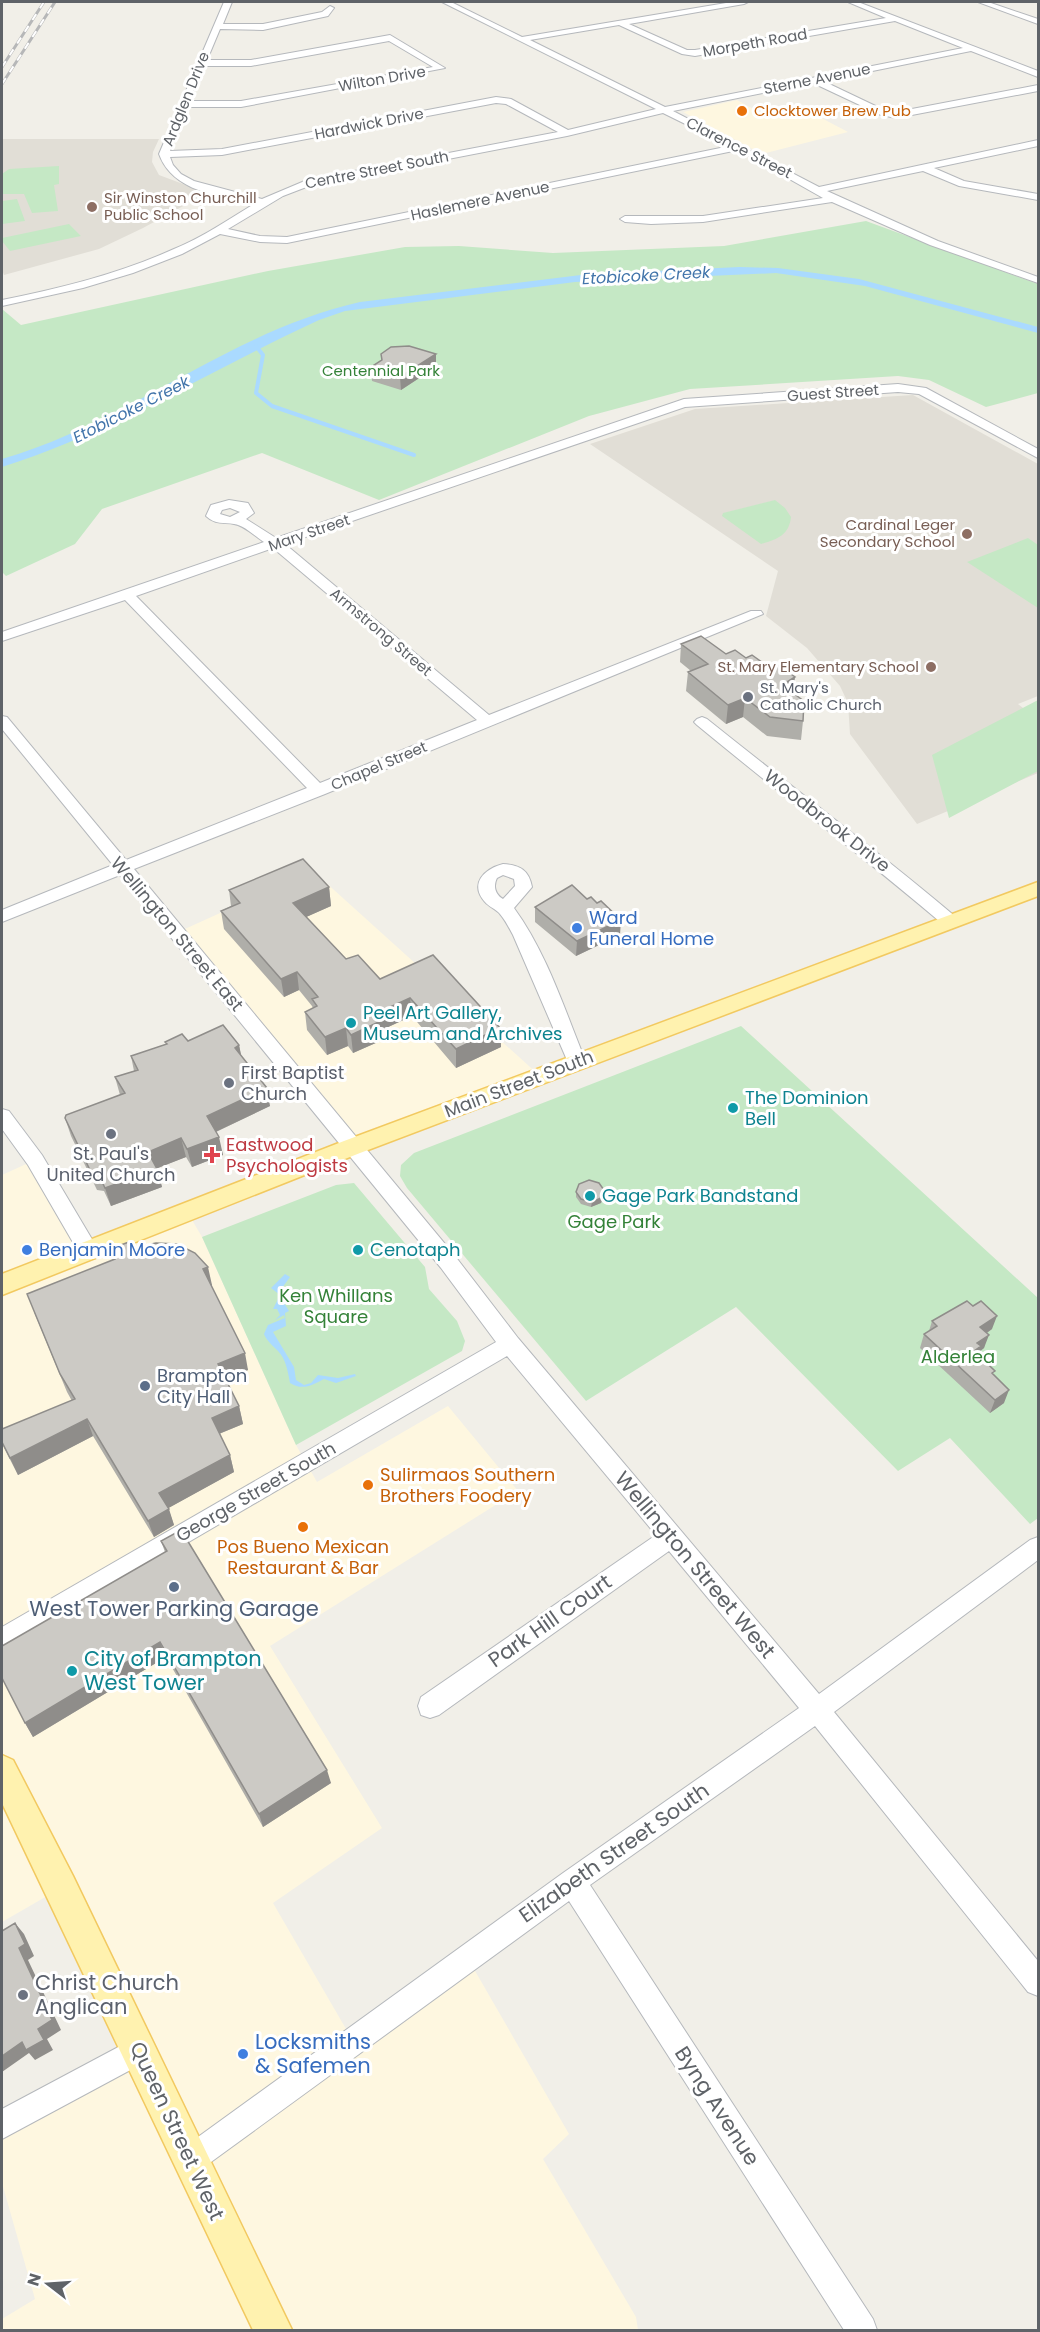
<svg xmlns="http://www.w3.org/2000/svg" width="1040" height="2332" font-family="Poppins,sans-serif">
  <rect width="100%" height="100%" fill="#f1efe8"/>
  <path fill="#fef7e0" d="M737,100l35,19 38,-7 38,20 -86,22 -79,-42z
    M313,871l227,205 -188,71 -176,-214z
    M35,1160l54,92 99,-39 14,24 94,208 21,37 131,-76 70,85 -248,155 112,182 -109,75 80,138 114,-84 102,177 -26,25 93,158 2,13h-636v-11l33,-20 -33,-116v-58l137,-75 -78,-162 -59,34v-747z"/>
  <path fill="#e1ded6" d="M3,139h156l-6,13 -1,10 7,13 48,18 -64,35 -44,21 -95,26 -2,-5z
    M913,395l125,69v232l-20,8 20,16v53l-121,51 -67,-90 -2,-31 -8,-17 -33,-38 -41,-32 12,-45 -188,-127 105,-35z"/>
  <path fill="#c5e8c5" d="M59,166v18l-5,1 4,26 -26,2 -8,-19h-22v-20l7,-5z
    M17,199l8,22 -23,3v-23z
    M866,221l172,63v109l-52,14 -57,-27 -31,-4 -208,13 -101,27 -210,84 -117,-47 -160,56 -27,35 -69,32 -4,-4v-263l19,16 247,-54 137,-24 54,-1 94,7 171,-7z
    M69,224l12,12 -71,15 -8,-10v-3z
    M775,500l10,8 6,9c-2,18 -13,22 -30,27l-39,-28 1,-3z
    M1028,538l10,7v63l-71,-46z
    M1038,700v71l-89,47 -17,-63z
    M741,1026l297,272v220l-8,6 -80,-86 -52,33 -162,-164 -150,94 -179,-213 -7,-12 1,-11 13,-12z
    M354,1183l71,84 4,22 28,32 8,20 -3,10 -166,94 -94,-208 134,-52z"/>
  <path fill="#aadaff" d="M740,267l38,1 81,11 179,48v6l-173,-47 -89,-13 -201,9 -230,29 -26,9c-106,49 -206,112 -317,147v-8c128,-37 226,-127 358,-157l229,-28z
    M285,1274l5,3 -8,11 8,6 -6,9 5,8 -4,2 1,13 -13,6 21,35 2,13 8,5 7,-2 7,-8 20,3 17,-4 1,2 -20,7 -12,-4c-12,6 -21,12 -34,4 -2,-11 -4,-24 -12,-32 -4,-4 -12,-11 -14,-17l4,-9 17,-7 -1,-3 -9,5 5,-5 -3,-6h-4l7,-14 -9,-7z"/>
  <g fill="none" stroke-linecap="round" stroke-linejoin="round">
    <path stroke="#aadaff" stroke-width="4" d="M256,346l7,9 -7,38 16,13 142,49"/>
    <defs>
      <path id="minor" d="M224,2h8l-9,22h40l59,-12 8,-6 4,2 -6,8 -65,14 -43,-1 -13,31h44l139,-25 55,33 -204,39h-54l-17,44 52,-2 274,-52 15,2 57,31 88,-21 -214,-107h9l71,35 210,-35h16l-4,2 -115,20 58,26h8l191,-32 -38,-16h10l180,69v6l-67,-26 -148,30 63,30 10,1 142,-27v6l-142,27 -15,-3 -68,-32 -140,28 146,76 219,-47v6l-104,22 30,13 74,13v6l-79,-14 -36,-15 -96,20 111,50 100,36v6l-108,-38 -98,-43 -129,20 -52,2 -26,-2 -5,-3 5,-3h78l120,-18 -85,-48 -451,93 -27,-1 -40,-8 -38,20 -49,19 -50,15 -81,18v-6c59,-12 117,-26 172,-51 29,-12 54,-29 80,-45 -34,-9 -81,-11 -95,-50zM895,21l68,27 -298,59 -135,-67 89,-15 63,29 13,2zM389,41l44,26 -192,34h-52l15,-35h47zM496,103l10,1 52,28 -251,48 -45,19 -68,-18 -13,-7 -8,-9 -3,-8 52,-2zM663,113l67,33 -443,91 -27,-1 -32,-7 55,-33 26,-10 258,-50z
        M978,2h10l50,17v5z
        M898,384l28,4 112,61v9l-119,-64 -21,-2 -213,15 -400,137 204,171 262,-104h10l2,3 -438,180 -191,75 321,387 63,82 301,356 211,-154 8,-3v23l-204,152 204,249v35l-10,-4 -213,-266 -225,159 283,434 4,11h-33l-275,-429 -369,269 -10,5 -10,-5 -5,-10 5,-10 383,-277 236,-165 -130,-157 -230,164 -9,3 -9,-3 -3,-9 3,-9 235,-162 -149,-179 -505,295v-24l494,-285 -55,-74 -321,-393 -118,47v-12l111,-45 -111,-136v-13l5,1 119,143 181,-72 -182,-188 -123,41v-9l262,-90c-8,-5 -20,-17 -30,-18 -10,-2 -19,1 -28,-8l5,-11 18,-5 19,3 6,10 -8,6 30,19 408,-139zM230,508l10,4 -10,5 -10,-3 2,-4zM273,548l204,172 -157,63 -184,-187z
        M702,717l5,2c83,67 169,130 250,199l3,4 -3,4h-12c-81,-69 -166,-133 -248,-201l-3,-3 3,-3z
        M503,864c17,1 26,6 29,23l-18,21c33,45 51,103 72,154l-2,5h-14l-57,-132c-4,-7 -7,-14 -13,-21 -4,-5 -11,-7 -15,-12 -16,-18 -1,-33 18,-38zM503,875l11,4 1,7 -12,13c-8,-5 -10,-13 -6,-21z
        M2,1109l7,2 33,44 54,91 3,6 -3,6 -7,2 -7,-2 -54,-93 -26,-36z
        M139,2036l10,4 4,10 -4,10 -147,79v-30z"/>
      <path id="major" d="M1038,882v14l-678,257 -358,142v-21l342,-133z
        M2,1755l11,5 60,116 219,454h-39l-251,-527z"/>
    </defs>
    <use href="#minor" stroke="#b5b8bc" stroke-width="2"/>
    <use href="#major" stroke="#f2c960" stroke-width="3"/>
    <use href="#minor" fill="#fff" fill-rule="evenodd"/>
    <use href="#major" fill="#fff2af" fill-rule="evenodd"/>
    <defs>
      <path id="rail" d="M2,67l42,-65
        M2,84l53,-82"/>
    </defs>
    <use href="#rail" stroke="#b6b7b8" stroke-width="3"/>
    <use href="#rail" stroke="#fff" stroke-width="2" stroke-dasharray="7" stroke-linecap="butt"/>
  </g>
  <path fill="#afaea9" d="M381,354h55v13l-35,23 -29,-9 -1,-14 10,-6z
    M681,644l45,10 67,39 10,28 -2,19 -34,-4 -24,-19 -17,7 -40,-33 2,-19 3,-1 -11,-9z
    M329,887l2,19 -25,11 40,42 34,20 120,49 1,19 -45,21 -44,-52 -26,12 1,10 -34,15 -5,-7 -21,9 -20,-25 -2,-18 8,-4 -1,-2 -13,-16 -15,7 -60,-68 -3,-18 10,-5 -2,-16z
    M535,907l85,28 -44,21 -41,-34z
    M188,1041l51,4 2,11 29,50 -54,26 7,23 -31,12 -6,-10 -29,11 5,19 -51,19 -7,-15 -7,-1 -26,-54 -6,-18 55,-23 -5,-18 19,-6 -3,-15 35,-12 -1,-2z
    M604,1190v5l-3,8 -10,4 -10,-3 -5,-7v-5z
    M132,1248l80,37 -1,1 37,84 -22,10 13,26 4,18 -24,10 11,21 4,17 -66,36 6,17 -20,12 -61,-101 -75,39 -16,-31v-15l70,-28 -5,-9 -33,-80 79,-52 -3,-11z
    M932,1321l60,8 -5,4 -3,15 -5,4 -1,2 16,21 10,28 -14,10 -70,-65 4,-14 5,-3z
    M161,1541l170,242 -68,44 -97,-170 -133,80 -8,-14 140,-171z"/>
  <path fill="#8f8d8a" d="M436,354v13l-35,23 -1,-13z
    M795,677l-2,19 -11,-11z
    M745,698l-2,19 -17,7 2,-19z
    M329,887l2,19 -36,16 -2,-19z
    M621,920l-1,15 -44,21 1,-15z
    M297,972l2,18 -15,7 -3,-18z
    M410,998l2,18 -26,12 1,10 -34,15 -2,-18 28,-23z
    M346,1028l2,18 -21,9 -2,-18z
    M500,1028l1,19 -45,21v-19z
    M239,1045l4,19 -8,-16z
    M267,1088l3,18 -59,28 -4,-18z
    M219,1137l4,18 -31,12 -5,-18z
    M181,1138l5,19 -33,13 -5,-18z
    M157,1169l5,18 -51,19 -6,-18z
    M604,1190v5l-3,8 -10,4 1,-5z
    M208,1267l4,18 -5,2 -4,-18z
    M997,1316l-5,13 -17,12 5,-14z
    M989,1335l-5,13 -5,4 -3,7 -7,5 8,-21z
    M245,1353l3,17 -26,11 -4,-17z
    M1009,1390l-5,13 -14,10 5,-13z
    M239,1406l4,18 -27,11 -4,-17z
    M87,1419l6,17 -75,39 -8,-17z
    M230,1455l4,17 -69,38 -6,-17z
    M169,1509l5,16 -20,12 -6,-16z
    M160,1642l6,15 -133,80 -8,-14z
    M327,1770l4,13 -68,44 -4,-13z
    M15,1923l9,11 10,22 -6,4 33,70 -14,9 6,11 -18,10 -6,-7 -27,19v-16l36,-27 -19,-81z"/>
  <path fill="#cccac5" stroke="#8f8d8a" stroke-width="1.5" d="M409,346l27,8 -36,23 -29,-10 11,-7 -1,-6 10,-7z
    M701,636l25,18 9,-4 11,8 6,-3 18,13 8,-3 17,12 -13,8 22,16 -1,20 -33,-4 -25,-19 -17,7 -40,-33 20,-8 -27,-20z
    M303,859l26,28 -36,16 53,56 12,-4 22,24 53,-24 67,73 -44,21 -46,-51 -31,14 6,7 -34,16 -5,-7 -21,9 -20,-25 12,-6 -5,-7 6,-2 -21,-25 -16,7 -60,-68 19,-8 -11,-13z
    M572,885l15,14 4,-2 6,6 4,-2 20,19 -44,21 -42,-34z
    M223,1025l16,20 -4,3 32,40 -60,28 12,21 -32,12 -6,-11 -33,14 9,17 -52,19 -7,-15 -7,-1 -26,-54 1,-3 59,-22 -10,-16 23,-7 -7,-14 36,-12 -2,-2 17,-8 6,7z
    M589,1180l10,3 5,7 -3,8 -9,4 -11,-3 -5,-7 3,-8z
    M129,1242l3,6 24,-5 21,1 18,9 13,14 -5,2 42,84 -27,11 21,42 -27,12 18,37 -71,38 10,16 -21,12 -61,-102 -77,39 -8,-16v-13l73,-30 -15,-25 -33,-80 88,-35 -5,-10z
    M967,1301l6,5 8,-5 16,15 -17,11 9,8 -12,8 4,3 -7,5 21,20 -3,2 17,17 -14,10 -71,-66 13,-8 -5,-5z
    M181,1530l146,240 -68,44 -99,-172 -135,81 -23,-45v-32l165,-95 -6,-10z
    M15,1923l10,21 -6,4 33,72 -14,9 6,11 -18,10 -4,-8 -20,14v-125z"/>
  <g fill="#e8710a" stroke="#fff" stroke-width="2">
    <circle cx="742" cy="111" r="6"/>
    <circle cx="368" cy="1485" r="6"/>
    <circle cx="303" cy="1527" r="6"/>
  </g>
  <g fill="#8d6e63" stroke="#fff" stroke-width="2">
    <circle cx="92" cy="207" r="6"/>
    <circle cx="967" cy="534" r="6"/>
    <circle cx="931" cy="667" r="6"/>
  </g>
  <g fill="#6b7280" stroke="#fff" stroke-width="2">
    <circle cx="748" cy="697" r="6"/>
    <circle cx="229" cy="1083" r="6"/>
    <circle cx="111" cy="1134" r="6"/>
    <circle cx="23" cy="1995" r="6"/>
  </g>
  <g fill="#3f7fe0" stroke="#fff" stroke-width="2">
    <circle cx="577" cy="928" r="6"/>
    <circle cx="27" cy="1250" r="6"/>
    <circle cx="243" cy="2054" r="6"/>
  </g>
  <g fill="#0f9aa8" stroke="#fff" stroke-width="2">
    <circle cx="351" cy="1023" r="6"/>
    <circle cx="733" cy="1108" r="6"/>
    <circle cx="590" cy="1196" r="6"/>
    <circle cx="358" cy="1250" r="6"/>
    <circle cx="72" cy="1671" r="6"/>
  </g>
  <path fill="#e0444e" stroke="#fff" stroke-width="2" d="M209 1146h6v6h6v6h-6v6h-6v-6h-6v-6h6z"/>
  <g fill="#5c6f8a" stroke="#fff" stroke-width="2">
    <circle cx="145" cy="1386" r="6"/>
    <circle cx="174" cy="1587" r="6"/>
  </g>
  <g text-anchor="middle" stroke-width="6" stroke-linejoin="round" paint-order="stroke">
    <g font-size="15" fill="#5f6368" stroke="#fff">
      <text transform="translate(755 43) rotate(-10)" y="5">Morpeth Road</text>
      <text transform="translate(382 79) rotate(-10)" y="5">Wilton Drive</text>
      <text transform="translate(817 79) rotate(-11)" y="5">Sterne Avenue</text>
      <text transform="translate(186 99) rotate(-68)" y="5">Ardglen Drive</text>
      <text transform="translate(369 124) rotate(-11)" y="5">Hardwick Drive</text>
      <text transform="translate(739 148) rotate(27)" y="5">Clarence Street</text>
      <text transform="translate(377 170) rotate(-11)" y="5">Centre Street South</text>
      <text transform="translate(480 201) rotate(-12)" y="5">Haslemere Avenue</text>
      <text transform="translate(833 393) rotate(-4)" y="5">Guest Street</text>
      <text transform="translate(309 533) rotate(-19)" y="5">Mary Street</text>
      <text transform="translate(381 632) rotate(40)" y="5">Armstrong Street</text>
      <text transform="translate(379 766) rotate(-23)" y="5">Chapel Street</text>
    </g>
    <g font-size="15" fill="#c56008" stroke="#fff" text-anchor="start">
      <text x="754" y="116">Clocktower Brew Pub</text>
    </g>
    <g font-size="15" fill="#785e54" stroke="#fff" text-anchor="end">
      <text x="104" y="203" text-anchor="start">Sir Winston Churchill<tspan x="104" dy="17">Public School</tspan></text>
      <text x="955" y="530">Cardinal Leger<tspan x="955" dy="17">Secondary School</tspan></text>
      <text x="919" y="672">St. Mary Elementary School</text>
    </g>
    <g font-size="15" fill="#348238" stroke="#fff">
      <text x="381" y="376">Centennial Park</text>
    </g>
    <g font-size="15" fill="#5b616d" stroke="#fff" text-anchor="start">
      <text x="760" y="693">St. Mary's<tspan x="760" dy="17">Catholic Church</tspan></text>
    </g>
    <g font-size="16" font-style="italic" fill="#4174aa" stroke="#fff">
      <text transform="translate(646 275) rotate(-3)" y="6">Etobicoke Creek</text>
      <text transform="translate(131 409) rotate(-27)" y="6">Etobicoke Creek</text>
    </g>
    <g font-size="18" fill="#5f6368" stroke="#fff">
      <text transform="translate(827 821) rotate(38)" y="6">Woodbrook Drive</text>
      <text transform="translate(177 934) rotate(50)" y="6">Wellington Street East</text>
      <text transform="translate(519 1084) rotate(-21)" y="6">Main Street South</text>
      <text transform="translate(256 1492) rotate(-30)" y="6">George Street South</text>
    </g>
    <g font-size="18" fill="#366cbe" stroke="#fff" text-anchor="start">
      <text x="589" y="924">Ward<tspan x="589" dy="21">Funeral Home</tspan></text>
      <text x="39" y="1256">Benjamin Moore</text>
    </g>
    <g font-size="18" fill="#0d838f" stroke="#fff" text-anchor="start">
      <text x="363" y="1019">Peel Art Gallery,<tspan x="363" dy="21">Museum and Archives</tspan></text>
      <text x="745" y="1104">The Dominion<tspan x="745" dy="21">Bell</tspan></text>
      <text x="602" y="1202">Gage Park Bandstand</text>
      <text x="370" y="1256">Cenotaph</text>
    </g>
    <g font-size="18" fill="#5b616d" stroke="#fff" text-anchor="start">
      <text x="241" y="1079">First Baptist<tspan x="241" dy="21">Church</tspan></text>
      <text x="111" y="1160" text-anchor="middle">St. Paul's<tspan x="111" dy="21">United Church</tspan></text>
    </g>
    <g font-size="18" fill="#be3a42" stroke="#fff" text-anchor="start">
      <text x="226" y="1151">Eastwood<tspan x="226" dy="21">Psychologists</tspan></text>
    </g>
    <g font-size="18" fill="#348238" stroke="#fff">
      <text x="614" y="1228">Gage Park</text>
      <text x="336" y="1302">Ken Whillans<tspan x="336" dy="21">Square</tspan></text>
      <text x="958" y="1363">Alderlea</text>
    </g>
    <g font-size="18" fill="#4e5e75" stroke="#fff" text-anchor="start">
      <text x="157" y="1382">Brampton<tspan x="157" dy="21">City Hall</tspan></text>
    </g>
    <g font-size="18" fill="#c56008" stroke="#fff" text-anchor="start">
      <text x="380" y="1481">Sulirmaos Southern<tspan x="380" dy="21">Brothers Foodery</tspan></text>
      <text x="303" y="1553" text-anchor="middle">Pos Bueno Mexican<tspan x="303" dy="21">Restaurant &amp; Bar</tspan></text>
    </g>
    <g font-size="21" fill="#5f6368" stroke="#fff">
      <text transform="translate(695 1565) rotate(50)" y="7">Wellington Street West</text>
      <text transform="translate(550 1621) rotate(-35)" y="7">Park Hill Court</text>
      <text transform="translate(614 1853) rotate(-35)" y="7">Elizabeth Street South</text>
      <text transform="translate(717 2106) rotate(57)" y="7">Byng Avenue</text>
      <text transform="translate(177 2131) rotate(65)" y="7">Queen Street West</text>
    </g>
    <g font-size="21" fill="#4e5e75" stroke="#fff">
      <text x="174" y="1616">West Tower Parking Garage</text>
    </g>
    <g font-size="21" fill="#0d838f" stroke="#fff" text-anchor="start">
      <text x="84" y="1666">City of Brampton<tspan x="84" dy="24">West Tower</tspan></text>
    </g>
    <g font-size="21" fill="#5b616d" stroke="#fff" text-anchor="start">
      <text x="35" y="1990">Christ Church<tspan x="35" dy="24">Anglican</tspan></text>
    </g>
    <g font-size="21" fill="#366cbe" stroke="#fff" text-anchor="start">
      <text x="255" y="2049">Locksmiths<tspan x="255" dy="24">&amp; Safemen</tspan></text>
    </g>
  </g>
  <rect width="1040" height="2332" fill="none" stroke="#5f6368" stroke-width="6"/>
  <g transform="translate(48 2284) rotate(287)" stroke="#ffffff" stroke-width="4.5" paint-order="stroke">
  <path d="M0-4.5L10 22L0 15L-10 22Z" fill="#5f6368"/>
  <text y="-9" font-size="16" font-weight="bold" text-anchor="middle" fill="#5f6368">N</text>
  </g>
</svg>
